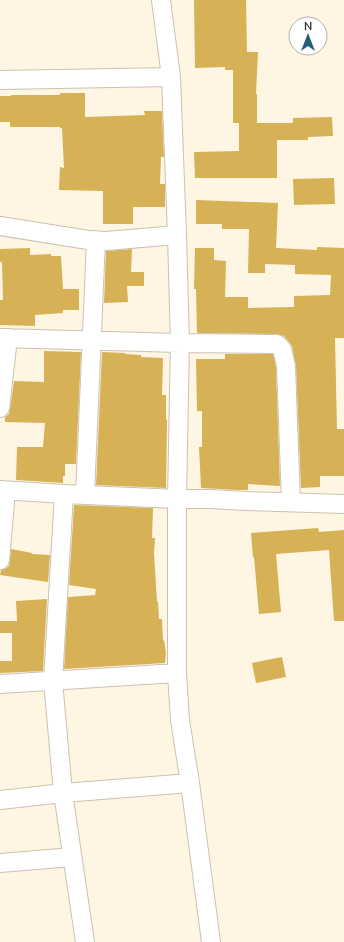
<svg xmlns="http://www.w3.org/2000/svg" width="344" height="942" font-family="'Nunito Sans',sans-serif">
  <rect width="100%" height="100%" fill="#fef6e3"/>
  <path fill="#d7b155" d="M194,0h52l1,52h11l-2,42h1v29h36v-5l39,-1 1,19 -25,1v3h-31v38h-82l-1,-26 45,-1v-28h-6v-53h-8v-3l-30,1z
    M60,93h25v24l60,-2 -1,-4h18l2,46h-3l-1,27h5v23h-32v17h-30v-33l-44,-1 1,-23 4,1 -2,-40h-2v-1h-50v-5h-10v-26h11v-1h49z
    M334,178l1,26 -41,1 -1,-26z
    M196,200l82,3 -2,45 41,2v-3l27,1v90h-9l2,91h7v47h-24v11l-19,1 -5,-122 -4,-20 -3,-4 -5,-6 -7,-2 -80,-1 -1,-44h-2l1,-41h19v12l12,1 -1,36h23v11l46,-1v-11l36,-1 1,-20 -36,-1v-9l-30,-1v9h-17l1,-44h-27v-5h-26z
    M30,248v7l21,-1v2h10l2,33h16v21h-16v3l-28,2v11l-35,-1v-25h3l-1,-38h-2v-13z
    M132,249l-1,23h13v14h-17l1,16 -24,1 2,-52z
    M44,351l37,1 -5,112h-11v12h-2v7l-47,-3 1,-33h26l2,-24 -40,-1v-5l4,-3 1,-5 4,-28 30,1z
    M102,352l23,1v1l16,1v2l22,1 -1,37h4v24l1,1 -1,68 -70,-3z
    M225,354h48l3,13 4,119 -32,-2v6h-10l-37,-2 -2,-41h3v-36h-5l-1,-52h29z
    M74,505l79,3 -1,30h3l-1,15 3,49 1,-1 1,18h3l1,22 1,-1 2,13 -1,10 -101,6 4,-72 27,-2 1,-6 -27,-4z
    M318,528l1,4 25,-2v91h-10l-5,-71 -53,4 5,58 -22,2 -5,-57h-1l-2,-24z
    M11,549l21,4v1l18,1 -2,27 -48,-7 1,-5 4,-1 4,-3 1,-5z
    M47,599l-4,72 -43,2v-12h12v-28h-12v-12h17l-1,-20z
    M282,657l4,20 -30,6 -4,-20z"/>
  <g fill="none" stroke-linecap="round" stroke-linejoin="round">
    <defs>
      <path id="street" d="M171,77l6,158 3,108 -3,156v174l3,47 10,63
        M0,80l171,-3 -10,-77
        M0,226l88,14 18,1 71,-6
        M0,338l180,5 90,1h7l5,5 4,17 5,136
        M0,408l8,-70
        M0,490l64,4 113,5h34l35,2 98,3
        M64,494l-11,187 10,112 22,149
        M85,495l11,-255
        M0,560l6,-69
        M0,684l177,-11
        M0,800l63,-7 127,-10 21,159
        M0,863l72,-6"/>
    </defs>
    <use href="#street" stroke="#cac2b0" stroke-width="20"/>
    <use href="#street" stroke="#fff" stroke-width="18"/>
  </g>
  <g transform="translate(308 36)"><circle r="19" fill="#ffffff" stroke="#aeadaa"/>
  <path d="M0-3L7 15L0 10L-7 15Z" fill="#216176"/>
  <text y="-6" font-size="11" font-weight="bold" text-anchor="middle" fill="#35322b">N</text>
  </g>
</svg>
